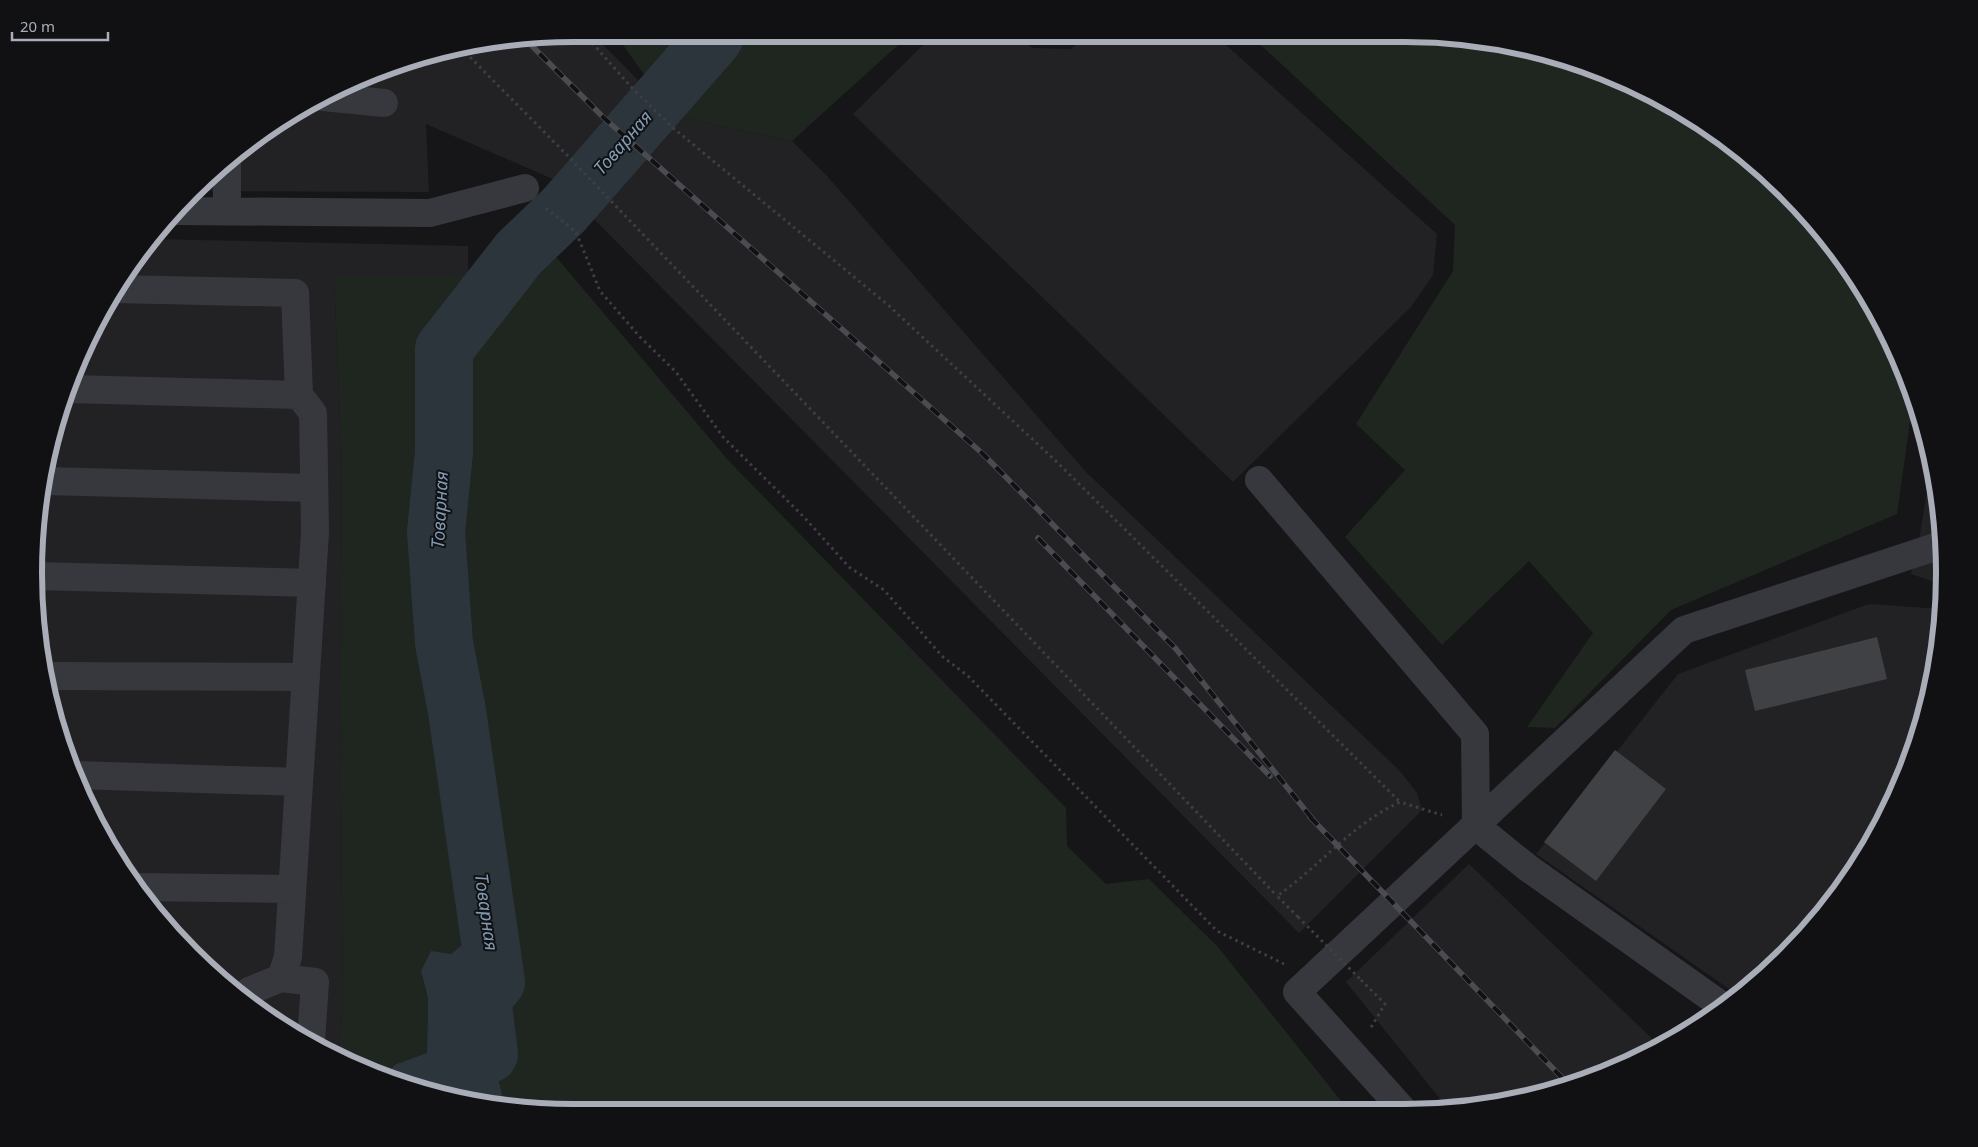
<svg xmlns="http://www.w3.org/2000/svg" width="1978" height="1147" font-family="'Noto Sans',sans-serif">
  <rect width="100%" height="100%" fill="#161618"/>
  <path fill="#222225" d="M1020,36l12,12 39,1 15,-13h130l221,198 -4,41 -22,32 -178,175 -380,-368 78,-77z
    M503,38h93l48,48 -89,94 -129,-56 3,68 -236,-1 52,-46 90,-55 65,-28z
    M674,116l118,25 35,35 259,296 314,299 17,22 5,17 -123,123 -709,-718z
    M153,239l315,7v30h-134l8,190 -2,222 3,313 -4,53 -65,-32 -57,-43 -72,-77 -39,-59 -44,-96 -18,-68 -10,-105 18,-140 37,-99 36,-62z
    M1932,461l12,112 -1,12 -32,-11 9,-40z
    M1869,604l72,5 -7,70 -31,101 -50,93 -67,82 -50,39 -200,-140 142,-180z
    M1469,864l192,183 -83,38 -129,25 -103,-128z"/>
  <path fill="#1e261f" d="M1440,35l138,27 126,63 82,67 67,81 50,94 10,33 -16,114 -226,96 -116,118 -28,-1 66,-94 -64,-72 -87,84 -97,-108 60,-67 -49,-46 97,-153 2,-46 -204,-189z
    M907,37l-115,104 -118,-25 -56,-78z
    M546,245l182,215 338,348 1,38 39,38 43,-5 69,68 132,165h-812l-33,-7 -7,-27 7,-32 -11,-35 2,-29 -45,-28 -30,17 7,27 -1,56 -33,11 -8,13 -47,-24 4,-53 -3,-313 2,-222 -8,-190h134z"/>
  <path fill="#2c353c" d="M472,937l24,45 -2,29 11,35 -7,32 7,27 -105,-20 -14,-7 8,-13 33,-12 1,-55 -7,-27 10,-20 20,3z"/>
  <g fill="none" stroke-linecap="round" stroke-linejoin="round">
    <path stroke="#2c353c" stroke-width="58" d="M489,1054l-7,-56 14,-16 -39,-271 -13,-68 -8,-111 8,-80v-103l75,-96 45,-43 150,-172"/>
  </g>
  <path fill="#404145" d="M1877,637l10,42 -132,32 -10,-41z
    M1615,750l51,39 -70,92 -52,-39z"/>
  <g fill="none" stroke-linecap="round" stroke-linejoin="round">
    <path stroke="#3d3f44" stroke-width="3" stroke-dasharray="2.5 4" stroke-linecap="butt" d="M588,38l44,50 40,39 216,178 171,159 341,338
      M461,48l104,105 712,743
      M546,208l30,24 24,59 40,46 36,35 47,65 80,79 46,51 35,23 59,67 25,19 249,255 67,33
      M1298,917l-21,-21c42,-29 75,-72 123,-94l42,13
      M1361,980l24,24 -15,25"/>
    <path stroke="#37383d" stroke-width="28" d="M323,97l61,6
      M176,211l254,2 95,-25
      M227,211v-50
      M116,289l179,4 4,102 14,18 2,119 -27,425 -7,21 34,4 -4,59
      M69,389l230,6
      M1259,480l216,254 1,92 52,42 193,137
      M46,481l268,7
      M34,576l278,7
      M44,676l262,1
      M75,775l224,7
      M135,887l157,2
      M249,1003v-12l32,-13
      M1405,1112l-108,-120 387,-362 257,-85"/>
    <defs>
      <path id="rail" d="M524,38l80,80 379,336 193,195 138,172
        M1038,538l232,238
        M1310,817l260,269"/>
    </defs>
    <use href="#rail" stroke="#4a4c52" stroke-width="5.5"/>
    <use href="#rail" stroke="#111113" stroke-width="4" stroke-dasharray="11" stroke-linecap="butt"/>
    <path stroke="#3d3f44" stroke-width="3" stroke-dasharray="2.5 4" stroke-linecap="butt" d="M1298,917l63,63"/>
  </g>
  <g text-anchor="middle" stroke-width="4" stroke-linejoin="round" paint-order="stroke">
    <g font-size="18" font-style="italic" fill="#7f9bb3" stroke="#111113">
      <text transform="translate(623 143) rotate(-49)" y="6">Товарная</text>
      <text transform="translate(440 510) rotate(-87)" y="6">Товарная</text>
      <text transform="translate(486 912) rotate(82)" y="6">Товарная</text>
    </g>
  </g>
  <path d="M0 0H1978V1147H0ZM573 42H1405A531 531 0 0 1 1936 573V573A531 531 0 0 1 1405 1104H573A531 531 0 0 1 42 573V573A531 531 0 0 1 573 42Z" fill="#111113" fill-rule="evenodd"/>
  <path fill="none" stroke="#a8adb8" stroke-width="6" d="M573 42H1405A531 531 0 0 1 1936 573V573A531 531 0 0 1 1405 1104H573A531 531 0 0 1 42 573V573A531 531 0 0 1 573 42Z"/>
  <path d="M12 32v8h96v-8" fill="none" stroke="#a8adb8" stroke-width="2.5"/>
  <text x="20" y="32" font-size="15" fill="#a8adb8" stroke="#111113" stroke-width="4" paint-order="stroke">20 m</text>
</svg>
